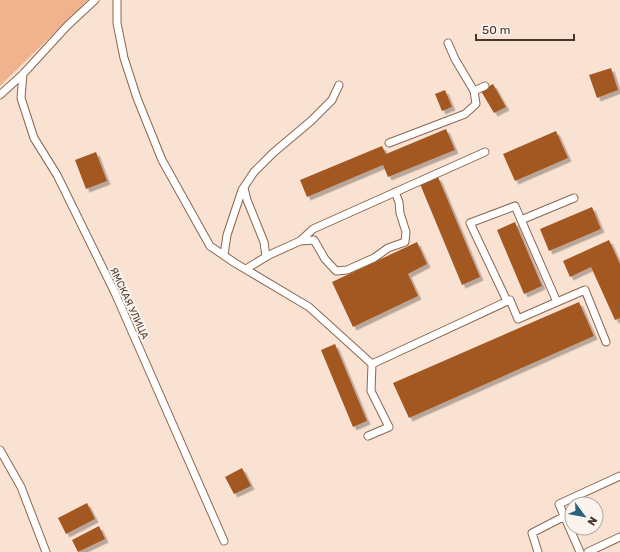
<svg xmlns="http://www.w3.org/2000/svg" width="620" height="552" font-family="Rubik,sans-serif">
  <defs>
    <filter id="shadow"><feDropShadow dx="3.5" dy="3.5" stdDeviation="0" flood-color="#0004"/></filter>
  </defs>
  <rect width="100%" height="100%" fill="#fae2d3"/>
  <path fill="#f1b38d" d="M0,0h88l-88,86z"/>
  <path fill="#a35822" filter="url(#shadow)" d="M611,68l7,22 -21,8 -8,-23z
    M493,84l13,23 -12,6 -13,-22z
    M445,90l7,17 -10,4 -7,-17z
    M446,129l9,21 -67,27 -5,-12 -76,32 -7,-17 82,-34 4,8z
    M556,131l12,27 -53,23 -12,-27z
    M96,152l11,29 -21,8 -11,-29z
    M438,177l42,100 -18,8 -42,-101z
    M592,207l9,22 -52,22 -9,-22z
    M515,222l27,64 -18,8 -27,-64z
    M609,240l11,24v54l-5,2 -24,-53 -21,10 -7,-16z
    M417,242l10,22 -19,10 10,22 -65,31 -21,-45z
    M579,302l15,34 -185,82 -16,-35z
    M335,344l32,77 -14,6 -32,-77z
    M242,468l9,18 -17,8 -9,-17z
    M87,503l8,16 -29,15 -8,-16z
    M99,526l6,13 -27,13 -6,-12z"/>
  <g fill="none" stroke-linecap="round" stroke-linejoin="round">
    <defs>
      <path id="service" d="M117,0v23l7,35 13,40 25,62 48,86 25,17 74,44 63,57 138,-64 8,19 39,-17 -42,-96 -45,17 37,78
        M448,43l7,16 19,32 11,-5
        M23,74l-2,24 13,40 23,37 58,118 109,248
        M0,95l23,-21 44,-48 28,-26
        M389,143l76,-29 11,-10 -2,-13
        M244,188l3,12 17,42 2,15
        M521,220l53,-22
        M300,241l14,-1 11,19 11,12 11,-1 27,-12 14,-10 17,-6 1,-10 -6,-19 -1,-11 -4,-10
        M224,255l3,-20 15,-45 12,-18 19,-19 38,-32 21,-21 7,-15
        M246,269l23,-14 31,-14 13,-12 172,-77
        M557,302l28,-12 21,52
        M368,436l21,-9 -18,-36 1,-27
        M0,450l21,37 25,65
        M538,552l-6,-19 33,-17
        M580,552l-21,-48 61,-28
        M588,552l32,-15"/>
    </defs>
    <use href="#service" stroke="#8a6751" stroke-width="9"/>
    <use href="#service" stroke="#fff" stroke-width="7"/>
  </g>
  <g text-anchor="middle" stroke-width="4" stroke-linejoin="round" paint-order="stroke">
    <g font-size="10" fill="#46362d" stroke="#fbf3ee">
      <text transform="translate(130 303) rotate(65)" y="4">ЯМСКАЯ УЛИЦА</text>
    </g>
  </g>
  <g transform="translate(584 516) rotate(122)"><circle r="19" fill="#fbf3ee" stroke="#b3a7a1"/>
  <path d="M0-3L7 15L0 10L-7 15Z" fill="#2a617c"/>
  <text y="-6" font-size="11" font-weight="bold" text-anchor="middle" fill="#46362d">N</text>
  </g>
  <path d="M476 34v6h98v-6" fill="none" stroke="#46362d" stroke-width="2"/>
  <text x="482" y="34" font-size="12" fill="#46362d" stroke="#fbf3ee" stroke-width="3" paint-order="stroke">50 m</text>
</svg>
